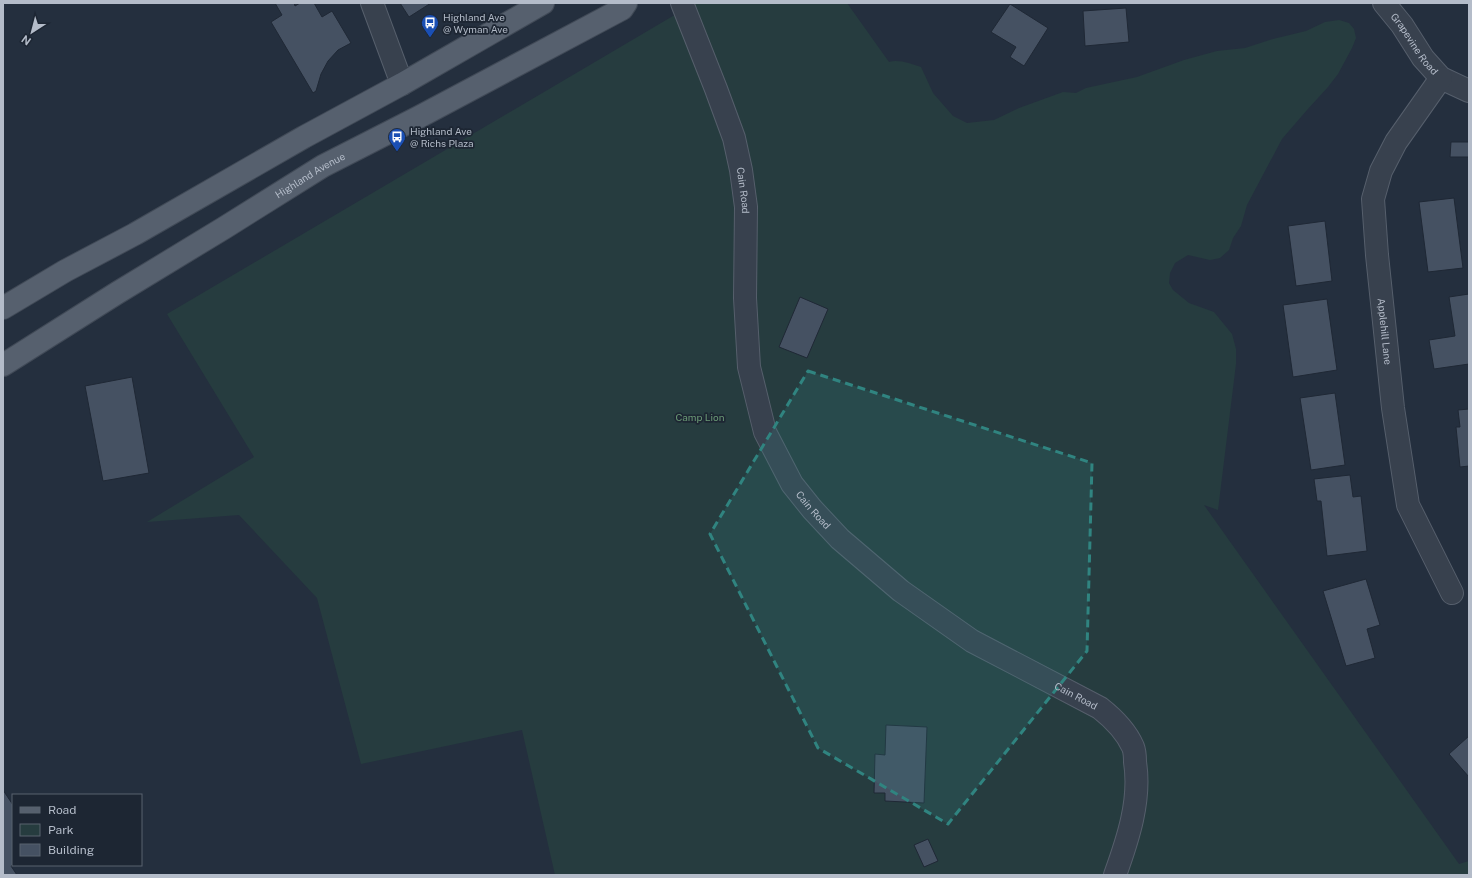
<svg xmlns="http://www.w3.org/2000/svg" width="1472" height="878" font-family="'Public Sans',sans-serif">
  <rect width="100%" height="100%" fill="#242f3e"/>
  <path fill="#263c3f" d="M695,3h152l42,59c10,-3 22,2 32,5l12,26 20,23 14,7 27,-3 25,-12 44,-16 13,1 10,-5 51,-11 47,-17 33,-9 28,-3 28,-9 33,-8 19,-9 14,-2 10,3 5,6 2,9 -4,10 -14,26 -10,13 -21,23 -25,29 -35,66 -6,21 -8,12 -4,12 -9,8 -10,2 -22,-5 -13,8 -5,10 -1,10 4,7 16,13 25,9 18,22 4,15v15l-18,146 -14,-5 255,359 10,-3v14h-914l-33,-145 -161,34 -44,-166 -78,-83 -92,7 107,-65 -87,-143z"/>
  <path fill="#455162" stroke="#1f2835" d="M275,3h19l1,3 5,-3h14l8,14 10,-6 19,32 -13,7 -10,11 -7,13 -5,17 -3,2 -42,-71 11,-7z
    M400,3h31l-22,14z
    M1010,4l38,24 -24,38 -14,-9 6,-10 -25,-15z
    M1126,8l3,34 -44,4 -2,-35z
    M1451,142h18v15h-19z
    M1454,198l9,70 -35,4 -9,-70z
    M1325,221l7,60 -36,5 -8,-60z
    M1469,294v70l-35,5 -5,-29 26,-4 -6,-39z
    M800,297l28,12 -21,49 -28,-11z
    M1327,299l10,71 -44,7 -10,-72z
    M132,377l17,96 -46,8 -18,-95z
    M1335,393l10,72 -34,5 -11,-72z
    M1469,409v57l-9,1 -4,-40h4l-2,-17z
    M1350,475l3,22 8,-1 6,55 -40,5 -6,-55h-4l-3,-22z
    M1366,579l14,46 -13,4 8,29 -29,8 -23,-75z
    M886,725l41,2 -3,76 -39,-2v-8h-11l1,-39 10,1z
    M1469,736v41l-20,-23z
    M3,790l10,15v59l-2,2 6,9h-14z
    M928,839l10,22 -14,6 -10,-22z"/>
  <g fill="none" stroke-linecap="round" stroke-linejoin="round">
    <defs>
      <g id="street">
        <path d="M372,3l30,81"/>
        <path id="s1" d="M682,3l34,86 18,49 7,32 5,37 -1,91 4,69 16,65 27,52 20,25 28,30 61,52 71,50 128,67c14,11 26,23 33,39 2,5 2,10 2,15 6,38 -7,77 -20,113"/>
        <path id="s2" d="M1384,3l18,22 21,33 18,20 28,13"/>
        <path id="s3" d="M1441,78l-45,64 -15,29 -8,28 4,56 16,153 15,97 44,88"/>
      </g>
      <g id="primary">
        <path d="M3,308l62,-37 70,-37 169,-97 98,-53 141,-81"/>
        <path id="s4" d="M3,365l114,-72 107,-65 99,-62 96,-49 203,-108 4,-6"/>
      </g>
    </defs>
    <use href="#street" stroke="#565f6c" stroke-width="24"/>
    <use href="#primary" stroke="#414a57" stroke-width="24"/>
    <use href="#street" stroke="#38414e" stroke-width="22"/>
    <use href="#primary" stroke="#56606e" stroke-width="22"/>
  </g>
  <path fill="#308480" fill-opacity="0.2" stroke="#308480" stroke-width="3" stroke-dasharray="8 5" stroke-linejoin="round" d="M808,371l284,92 -5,188 -139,173 -130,-76 -108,-214z"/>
  <defs>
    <symbol id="bus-pin" viewBox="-11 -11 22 30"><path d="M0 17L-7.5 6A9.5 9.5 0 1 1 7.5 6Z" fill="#1a4fb4" stroke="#1d2633"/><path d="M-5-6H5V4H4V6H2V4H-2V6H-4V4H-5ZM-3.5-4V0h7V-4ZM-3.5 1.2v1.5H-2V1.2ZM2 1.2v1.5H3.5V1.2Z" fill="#fff"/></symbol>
  </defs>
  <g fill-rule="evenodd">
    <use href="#bus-pin" x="420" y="13" width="20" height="27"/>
    <use href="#bus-pin" x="387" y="127" width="20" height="27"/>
  </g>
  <g text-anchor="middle" stroke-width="3.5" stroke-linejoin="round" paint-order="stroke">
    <g font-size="10" fill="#b4bcc9" stroke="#1d2633" text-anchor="start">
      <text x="443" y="21">Highland Ave<tspan x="443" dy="12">@ Wyman Ave</tspan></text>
      <text x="410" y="135">Highland Ave<tspan x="410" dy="12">@ Richs Plaza</tspan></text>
    </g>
    <g font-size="10" fill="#b4bcc9" stroke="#1d2633">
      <text dy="4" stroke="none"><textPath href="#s2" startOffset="51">Grapevine Road</textPath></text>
      <text dy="4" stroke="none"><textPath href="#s4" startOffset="361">Highland Avenue</textPath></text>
      <text dy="4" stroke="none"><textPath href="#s1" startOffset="198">Cain Road</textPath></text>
      <text dy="4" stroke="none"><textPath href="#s3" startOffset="273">Applehill Lane</textPath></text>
      <text dy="4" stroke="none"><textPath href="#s1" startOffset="534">Cain Road</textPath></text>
      <text dy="4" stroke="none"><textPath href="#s1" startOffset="858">Cain Road</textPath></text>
    </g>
    <g font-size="10" fill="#6b9a76" stroke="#1d2633">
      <text x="700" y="421">Camp Lion</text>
    </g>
  </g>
  <rect width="1472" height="878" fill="none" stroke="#b4bcc9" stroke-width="8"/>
  <rect x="12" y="794" width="130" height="72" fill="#1d2633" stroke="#59626f"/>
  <rect x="20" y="807" width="20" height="6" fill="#56606e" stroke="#59626f"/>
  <text x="48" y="814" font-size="12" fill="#b4bcc9">Road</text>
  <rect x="20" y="824" width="20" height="12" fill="#263c3f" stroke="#59626f"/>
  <text x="48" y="834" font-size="12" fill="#b4bcc9">Park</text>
  <rect x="20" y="844" width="20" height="12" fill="#455162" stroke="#59626f"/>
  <text x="48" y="854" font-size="12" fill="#b4bcc9">Building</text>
  <g transform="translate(32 32) rotate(216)" stroke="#1d2633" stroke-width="3" paint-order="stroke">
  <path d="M0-3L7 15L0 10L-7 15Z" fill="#b4bcc9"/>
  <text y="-6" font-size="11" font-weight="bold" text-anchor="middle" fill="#b4bcc9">N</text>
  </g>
</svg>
